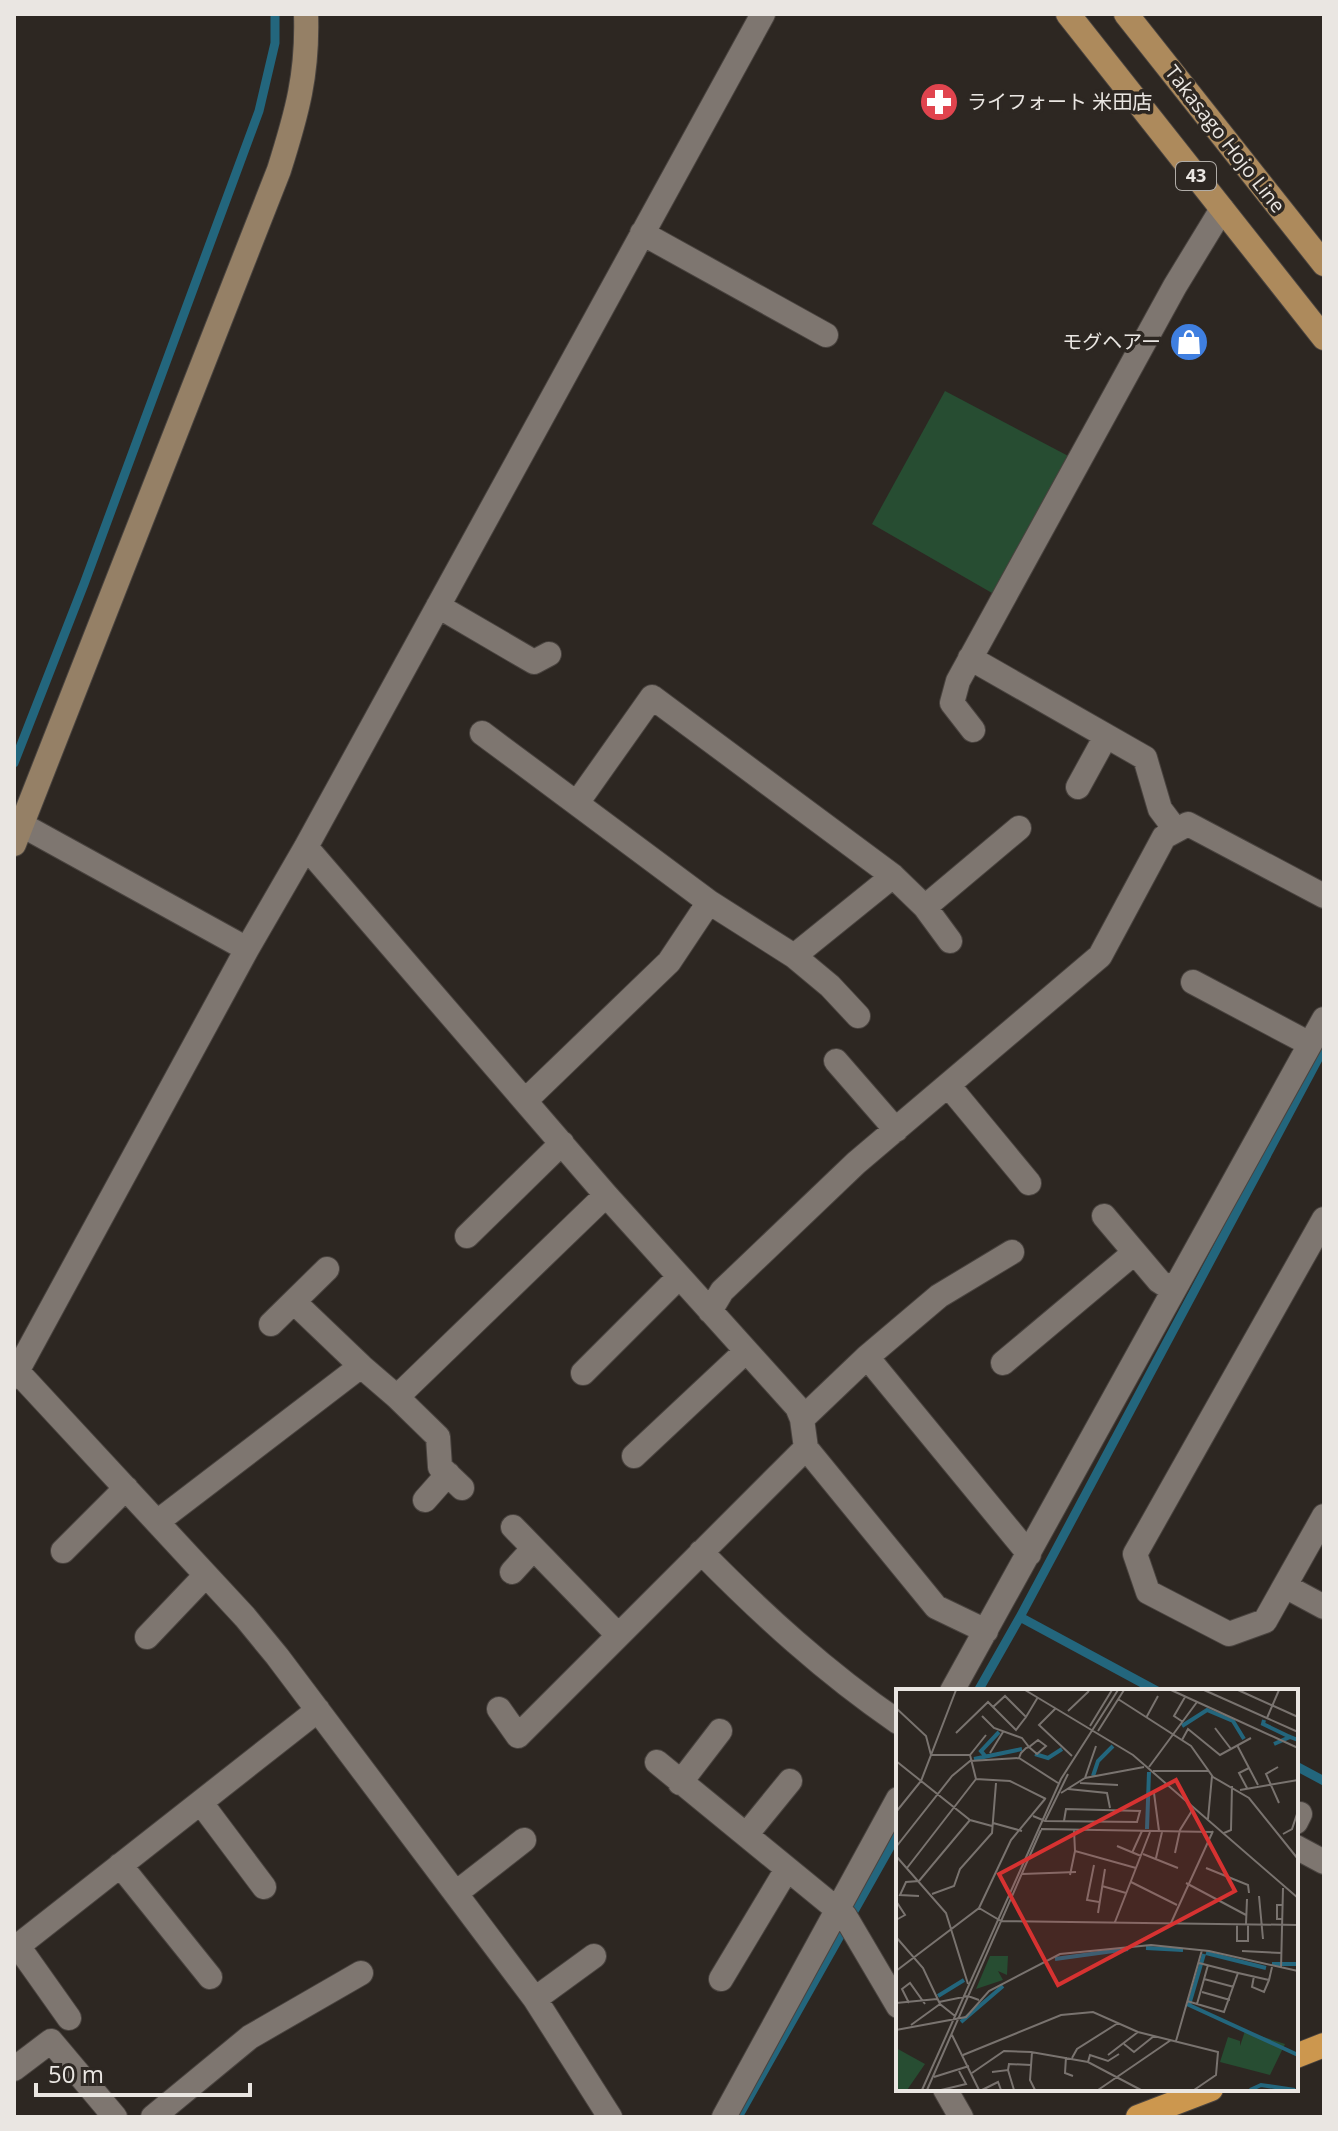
<svg xmlns="http://www.w3.org/2000/svg" width="1338" height="2131" font-family="'Open Sans','Noto Sans JP',sans-serif">
  <rect width="100%" height="100%" fill="#2d2722"/>
  <path fill="#274d32" d="M945,391l129,68 -75,138 -127,-73z"/>
  <g fill="none" stroke-linecap="round" stroke-linejoin="round">
    <path stroke="#23667d" stroke-width="9" d="M14,763l70,-179 175,-473 16,-68v-29
      M978,1691l42,-74
      M1157,1691l-137,-74 304,-569
      M1296,1766l28,15
      M738,2117l160,-284"/>
    <defs>
      <path id="street" d="M642,233l184,102
        M438,606l96,56 15,-8
        M970,658l175,100 15,51 15,20
        M973,730l-21,-27 6,-22 217,-395 47,-77
        M482,733l227,169 85,54 36,30 28,30
        M1078,787l28,-51
        M577,803l75,-106 241,179 32,31 25,34
        M22,825l225,124
        M306,847l300,348 191,212 5,12 4,29 130,159 50,24
        M925,907l94,-79
        M794,956l99,-80
        M1193,982l117,62
        M836,1061l60,69
        M948,1085l81,98
        M526,1100l143,-138 40,-60
        M1104,1216l55,65 14,9
        M1324,1219l-189,335 13,38 81,42 36,-13 59,-105
        M467,1236l95,-93
        M294,1302l67,64
        M710,1311l12,-20 134,-128 244,-207 64,-119 24,-13 136,72
        M271,1324l56,-55
        M867,1357l162,197
        M1003,1363l131,-110
        M17,1371l228,246 32,39 258,343 75,118
        M583,1373l96,-96
        M14,1377l233,-428 59,-102 457,-833
        M397,1397l41,40 2,30 22,21
        M802,1419l65,-62 72,-61 73,-44
        M634,1456l112,-105
        M425,1500l23,-26
        M157,1522l204,-156 36,31 209,-202
        M513,1527l105,108
        M63,1551l63,-63
        M701,1552c61,62 124,120 197,170
        M512,1572l21,-23
        M1285,1586l39,21
        M147,1637l59,-62
        M952,1691l372,-672
        M499,1709l19,27 288,-288
        M657,1762l188,154 53,90
        M680,1783l40,-52
        M201,1803l63,84
        M1296,1822l4,-8
        M746,1835l44,-54
        M1296,1847l28,15
        M120,1865l90,112
        M456,1893l68,-53
        M18,1946l51,72
        M14,1949l304,-239
        M721,1979l66,-110
        M535,1999l59,-43
        M14,2069l37,-28 64,76
        M945,2089l16,28
        M153,2117l97,-80 111,-64
        M724,2117l174,-318"/>
      <path id="secondary" d="M14,844l265,-674c18,-57 29,-96 27,-156"/>
      <path id="primary" d="M1068,14l256,324
        M1126,14l198,250"/>
      <path id="highway" d="M1296,2056l28,-11
        M1138,2117l73,-28"/>
    </defs>
    <use href="#street" stroke="#49433f" stroke-width="26"/>
    <use href="#secondary" stroke="#49433f" stroke-width="26"/>
    <use href="#primary" stroke="#49433f" stroke-width="26"/>
    <use href="#highway" stroke="#49433f" stroke-width="26"/>
    <use href="#street" stroke="#7e7670" stroke-width="24"/>
    <use href="#secondary" stroke="#958066" stroke-width="24"/>
    <use href="#primary" stroke="#ad8a5c" stroke-width="24"/>
    <use href="#highway" stroke="#cc974e" stroke-width="24"/>
  </g>
  <defs>
    <symbol id="pharmacy-disc" viewBox="-11 -11 22 22"><circle r="9.5" fill="#e0444e" stroke="#2d2722"/><path d="M-2-6h4v4h4v4h-4v4h-4v-4h-4v-4h4Z" fill="#fff"/></symbol>
    <symbol id="shop-disc" viewBox="-11 -11 22 22"><circle r="9.5" fill="#3f7fe0" stroke="#2d2722"/><path d="M-5-2.5h2.3a2.7 3.5 0 0 1 5.4 0H5L5.5 6h-11ZM-1.5-2.5h3a1.5 2.3 0 0 0-3 0Z" fill="#fff"/></symbol>
  </defs>
  <g fill-rule="evenodd">
    <use href="#pharmacy-disc" x="917" y="80" width="44" height="44"/>
    <use href="#shop-disc" x="1167" y="320" width="44" height="44"/>
  </g>
  <g text-anchor="middle" stroke-width="7" stroke-linejoin="round" paint-order="stroke">
    <rect fill="#2d2722" stroke="#b1ada8" stroke-width="2" x="1176" y="162" width="40" height="28" rx="6"/>
    <g font-size="18" font-weight="bold" fill="#eae6e2">
      <text x="1196" y="182">43</text>
    </g>
    <g font-size="20" fill="#eae6e2" stroke="#2d2722" text-anchor="start">
      <text x="967" y="109">ライフォート 米田店</text>
      <text x="1161" y="349" text-anchor="end">モグヘアー</text>
    </g>
    <g font-size="20" fill="#eae6e2" stroke="#2d2722">
      <text transform="translate(1225 139) rotate(52)" y="7">Takasago Hojo Line</text>
    </g>
  </g>
  <g transform="translate(896 1689)">
    <rect width="402" height="402" fill="#2d2722"/>
    <path d="M94,267h18l-1,19 -9,-4 5,9 -27,9zM349,342l40,13 -15,31 -50,-13 8,-25 12,4v5zM0,359l29,16 -18,26h-11z" fill="#274d32"/>
    <path fill="none" stroke="#23667d" stroke-width="4" d="M368,31l-1,4 27,13M286,37l25,-16 26,11 11,18M378,55l16,-7 8,3M139,65l13,4 14,-9M90,68l-5,-6 18,-19M78,70l48,-10M197,87l5,-15 15,-15M251,140l2,-57M250,259l37,2M310,264l60,15M308,265l-15,51 109,50M159,270l73,-10M376,275h26M42,307l26,-16M65,333l42,-36M354,401l11,-5 34,5"/>
    <path fill="none" stroke="#79736f" stroke-width="2" d="M129,1l108,65 165,143M275,1l127,58M308,1l94,42M342,1l60,27M222,10l73,47 22,31 36,21 49,61M97,18l12,-11 21,21 12,-20M0,19l30,28 5,19h39l6,24 34,2 36,18M159,20l-16,16 33,31M172,22l21,-20M86,27l12,12 28,10 7,9 8,7 9,-8 -8,-6 -9,7 -3,1 -5,5 -2,5M250,29l12,-22M371,29l12,-28M287,33l-9,-6 11,-19M194,37l22,-36M319,39l16,21M202,42l26,-41M60,44l32,-31 28,28 10,-13M286,51l6,-11 32,26 31,-17M341,56l21,40M94,64l13,-21M74,66l16,-20M0,72l74,59 22,6M253,78l48,-65M382,78l-12,7 13,29M257,82h56M189,89l11,-32M184,94l38,2M351,99l-8,-15 10,-5M172,100l39,4 3,15M344,101l58,-10M165,104l24,-15 59,-11M258,104l5,38M0,123l25,-31 35,-91M137,127l12,5 92,1 3,-11 -74,-2 -2,12M312,130l4,-43M149,132l23,-47M97,134l29,8M145,140l172,3M178,141l1,21 61,17M328,144l7,-3 1,-44M387,145l9,-5 6,-18M221,157l24,10M0,158l56,-71 18,-15 49,-3 39,25M236,164l10,-22M279,164l5,-23 13,-21M247,165l35,14M0,167l50,57 22,71M260,169l6,-26M198,176l-7,35 12,2M11,179l69,-89M310,179l42,17 1,8M126,185l54,-2M174,186l5,-24M235,193l46,23M290,194l60,32M206,197l24,7M36,205l22,-8 6,-17 32,-36 4,-50M23,207l-19,-1 6,-13 13,-1 51,-61M363,207l4,43M83,219l22,13 297,4M202,224l7,-44M387,230h-6v-14h6M0,231l9,-5 -9,-14M219,233l35,-90M275,234l42,-92M341,235v17h11v-17M350,235l1,-25M0,248l27,31 17,36 15,12M346,262l40,2M303,274l39,10M385,280l2,-81M0,282l83,-63 32,-68 34,-41M358,287l-2,11 12,5 5,-12M308,290l30,8M306,303l28,8M291,312l37,11 14,-39 31,7 3,-13M43,313l29,-6 11,4M0,314l41,-4M13,314l-7,-14 8,-6 15,21M301,315l11,-39M15,336l29,-21M0,341l70,-13 23,-26 71,-37 91,-9 58,6 89,20M56,346l27,55M280,352l26,-91M228,355l10,8 20,-16M136,363l-2,28 5,10M67,366l98,-40 32,-3 45,20 80,20 -2,23 -22,15M212,366l30,-23M170,368l-1,16 8,3M176,369l5,-9 41,-26M192,373l2,-7 18,6 11,-7M112,381l1,-6 22,1M96,383l16,-2 6,20M76,384l32,-22 27,1 57,10 53,28M38,388l35,-11M26,401l139,-311 57,-89M31,401l114,-260M45,401l25,-6 -7,-13M86,401l16,-8 3,8M202,401l73,-50"/>
    <path fill="#d73231" fill-opacity="0.15" stroke="#d73231" stroke-width="4" d="M280,91l59,111 -177,94 -59,-111z"/>
    <rect width="402" height="402" fill="none" stroke="#eae6e2" stroke-width="4"/>
  </g>
  <rect width="1338" height="2131" fill="none" stroke="#eae6e2" stroke-width="32"/>
  <path d="M36 2083v12h214v-12" fill="none" stroke="#eae6e2" stroke-width="4"/>
  <text x="48" y="2083" font-size="24" fill="#eae6e2" stroke="#2d2722" stroke-width="6" paint-order="stroke">50 m</text>
</svg>
